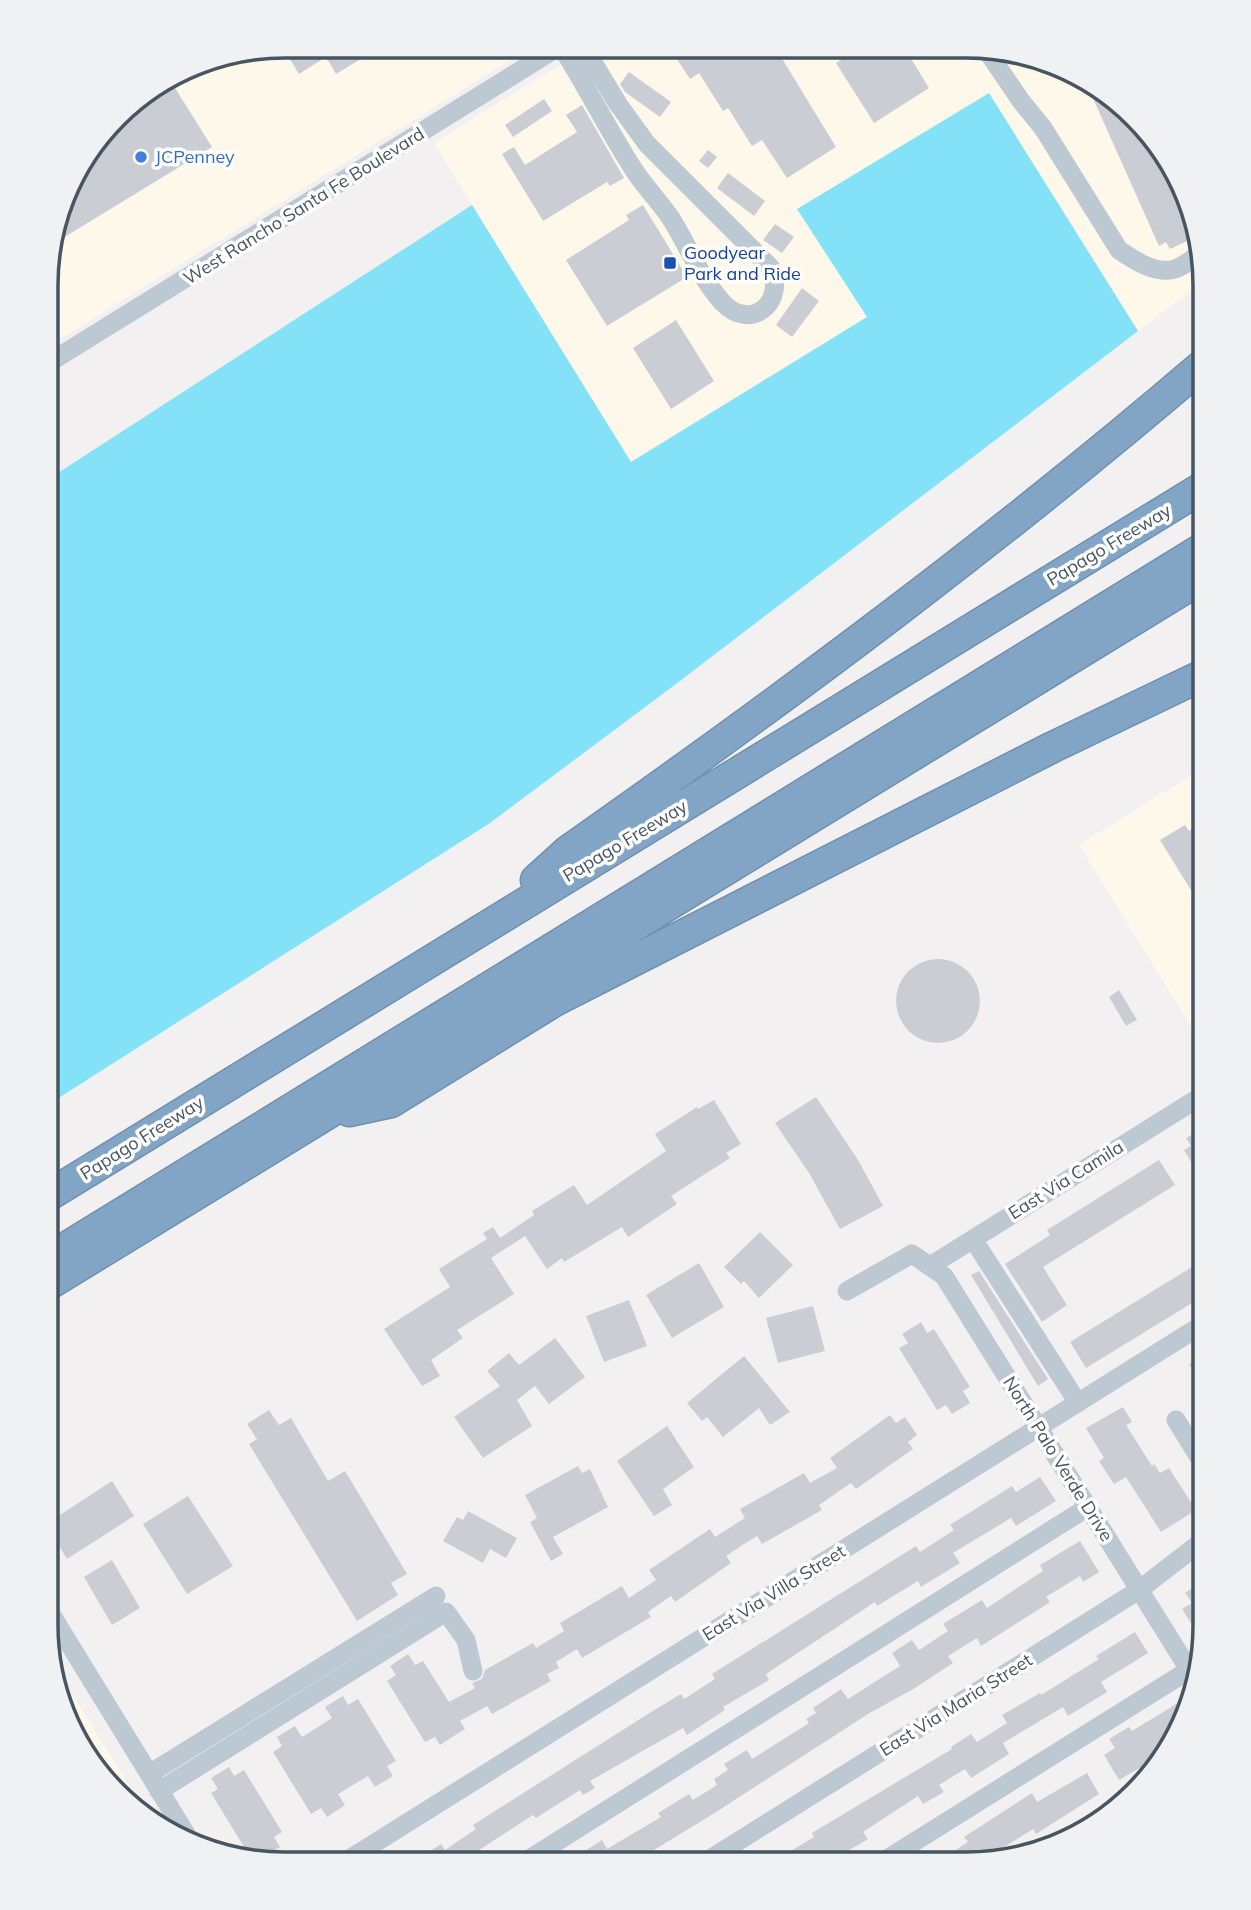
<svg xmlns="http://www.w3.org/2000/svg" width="1251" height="1910" font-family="Mulish,sans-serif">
  <rect width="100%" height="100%" fill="#f3f0f1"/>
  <path fill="#fef8ea" d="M285,46h248l-486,301 1,-94 29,-87 50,-61 81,-47z
    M591,46l407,2 114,47 75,98 18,87 -67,51 -149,-237 -122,223 -237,145 -196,-319z
    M1205,767v282l-126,-204z
    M53,1664l98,156 -12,-5 -75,-98z"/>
  <path fill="#83e2f7" d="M989,93l149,238 -466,356 -182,136 -444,283 1,-626 425,-275 159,257 236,-145 -70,-108z"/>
  <path fill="#caced4" d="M282,46h100l-46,28 -10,-17 -27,17z
    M669,47h106l61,100 -49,31 -25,-38 -10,6 -24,-38 -5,3 -24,-38 -9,6z
    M860,47h44l25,41 -55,35 -38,-60z
    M629,72l42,30 -11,15 -35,-25 -5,-8z
    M170,80l42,67 -162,99 27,-80 50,-61z
    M1087,85l25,10 75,98 9,44 -26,12 -4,-7 -7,4z
    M544,99l8,12 -39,26 -8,-12z
    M582,105l42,73 -14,8 -3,-4 -64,39 -41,-67 12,-7 11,18 52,-33 -11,-17z
    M708,150l9,7 -9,11 -9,-7z
    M728,173l37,28 -11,15 -37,-28z
    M643,205l44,72 -80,49 -41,-66 63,-40 -3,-5z
    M775,224l19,13 -12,16 -19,-13z
    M802,288l17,13 -27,36 -16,-12z
    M676,320l38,61 -43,28 -38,-61z
    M1205,821v29l-5,4 5,9v50l-45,-73 25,-15 4,6z
    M896 1001a42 42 0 1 1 84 0a42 42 0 1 1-84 0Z
    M1119,990l18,30 -11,6 -17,-29z
    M816,1097l42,63 25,46 -43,23 -31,-56 -34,-50z
    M714,1100l27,44 -15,9 4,5 -59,38 6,8 -49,33 -6,-10 -58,35 -2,-4 -15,11 -22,-33 -34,22 23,36 -57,36 6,8 -32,22 9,16 -18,10 -38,-57 66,-42 -11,-18 48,-30 -4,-6 10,-6 7,11 34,-23 -2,-4 42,-26 13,20 79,-54 -11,-17 42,-27 1,2z
    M1198,1131l7,13v41l-21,-35 7,-4 -5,-8z
    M1159,1160l16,25 -132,82 24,38 -25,17 -37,-58 45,-29 -3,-5z
    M760,1232l33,33 -34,33 -15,-17 -3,3 -17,-17z
    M1205,1259v36l-119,73 -16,-26z
    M699,1263l25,44 -52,31 -26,-43z
    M979,1271l69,108 -10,7 -67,-111z
    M629,1300l18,46 -43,16 -18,-46z
    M813,1306l12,45 -47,12 -12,-45z
    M921,1322l6,11 7,-4 36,58 -7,4 7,12 -18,11 -6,-9 -9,5 -38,-62 9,-5 -6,-9z
    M555,1338l30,39 -36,27 -14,-18 -18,14 15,26 -49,32 -29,-41 46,-31 -13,-15 22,-18 10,12z
    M1205,1354v36l-16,-26z
    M744,1356l46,56 -20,13 -11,-17 -36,29 -16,-20 -5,4 -15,-18z
    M1123,1407l9,15 -6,3 26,41 2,-2 6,9 9,-5 27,42 -35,22 -35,-55 -12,7 -15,-23 5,-3 -18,-30z
    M269,1410l10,15 12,-7 37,63 17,-10 62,103 -16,9 7,12 -41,26 -108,-177 8,-5 -10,-15z
    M890,1415l6,8 9,-6 12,18 -9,7 5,7 -57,40 -5,-6 -32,22 3,5 -60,34 -5,-8 -13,8 -18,12 5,7 -56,39 -4,-6 -23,16 3,5 -69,41 -5,-9 -21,13 3,6 -12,6 4,7 -59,33 -5,-8 -27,15 5,8 -25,16 -5,-8 -10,5 -38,-61 9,-6 -6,-9 18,-12 7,11 8,-4 26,41 26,-14 -3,-5 10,-4 3,-9 48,-27 3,5 28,-17 -4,-8 62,-37 7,12 27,-18 -7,-10 61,-41 5,8 30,-19 -5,-9 64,-36 6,10 27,-15 -7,-10z
    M667,1426l27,41 -31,22 9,16 -18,11 -37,-55z
    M578,1466l4,7 8,-4 18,38 -55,30 10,17 -12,7 -21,-39 7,-4 -12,-23z
    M1040,1477l16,24 -40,25 -5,-8 -58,35 7,10 -39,24 -3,-6 -41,25 -2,-4 -109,72 3,6 -46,27 2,3 -38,25 -4,-7 -93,53 5,7 -12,7 -3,-5 -44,28 -3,-3 -54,35 6,9 -7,4h-66l29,-19 4,6 31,-21 -3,-4 178,-113 30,-18 3,5 31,-20 -3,-5 204,-128 4,6 34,-22 -4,-5 62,-39 4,6z
    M112,1481l22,35 -67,43 -21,-35z
    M188,1496l45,70 -46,28 -44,-70z
    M468,1511l49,27 -11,20 -16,-9 -7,14 -40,-22 14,-24 6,3z
    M1080,1541l19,31 -16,10 -3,-6 -34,21 4,5 -69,44 -4,-8 -29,18 5,7 -38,25 -47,26 -155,100 -82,50 -65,-1 36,-23 5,9 54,-32 -3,-4 31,-19 4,6 24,-15 -3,-6 14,-9 -4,-6 23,-14 5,9 57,-36 -3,-4 10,-6 -3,-5 28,-19 7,10 52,-33 -8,-13 20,-13 7,10 29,-19 -5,-7 39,-24 5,8 56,-37 -3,-6z
    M112,1560l28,48 -28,17 -28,-48z
    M1205,1580v61l-1,2 -22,-34 10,-6 -7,-10z
    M1135,1632l13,21 -47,29 6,10 -39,24 -5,-9 -60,36 6,11 -38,24 -6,-9 -26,16 5,7 -21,12 -5,-8 -55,36 5,7 -39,23 -3,-4 -10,6h-47l45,-27 -2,-4 140,-84 -1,-2 20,-13 6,8 30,-19 -5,-8 38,-22 1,2 58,-36 -3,-3z
    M343,1696l5,9 10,-6 38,62 -9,5 6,10 -18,11 -7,-11 -30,18 7,11 -18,12 -6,-9 -10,6 -38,-62 9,-6 -5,-9 18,-11 7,11 30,-19 -7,-11z
    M1186,1698l-19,54 -48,28 -15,-25 11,-7 -6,-9 20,-12 3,4z
    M229,1767l5,9 10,-6 38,62 -8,5 6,10 -19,11 -6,-10 -8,4 -36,-59 7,-4 -7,-11z
    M1087,1773l12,21 -63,40 -3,-5 -32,20 3,4 -9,6 -28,5h-33l34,-22 -4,-5 68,-44 5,9z"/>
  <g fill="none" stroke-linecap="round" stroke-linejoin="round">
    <defs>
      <path id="highway" d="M536,880l32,-29c219,-154 434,-314 637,-488
        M349,1111l42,-9 165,-102 497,-253 152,-73
        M46,1197l1159,-711
        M46,1260l1159,-713
        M46,1286l1159,-710"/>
    </defs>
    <use href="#highway" stroke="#6e90b1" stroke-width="33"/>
    <path stroke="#bdc9d2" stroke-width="19" d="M561,46c26,41 47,84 73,124 11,17 25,31 36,47 18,28 30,61 53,86 28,29 63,-1 48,-35l-124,-124 -29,-40 -35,-58
      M985,48l36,53 22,27 76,122c15,10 37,25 56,19 9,-3 17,-10 24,-15
      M47,364l513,-318
      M973,1239l105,164
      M930,1266l273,-171 2,3
      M847,1291l65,-37 32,22 249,400
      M1176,1420l29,47
      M46,1606l140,228
      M149,1774l287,-178
      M159,1791l287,-179 20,28 7,31
      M343,1863l862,-540
      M523,1863l565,-356
      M702,1864l437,-274 66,-51
      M879,1864l310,-194"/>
    <use href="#highway" stroke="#83a5c5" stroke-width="30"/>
  </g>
  <circle fill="#3f7fe0" stroke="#fff" stroke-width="2.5" cx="141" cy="157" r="7"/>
  <rect fill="#1a4fb4" stroke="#fff" stroke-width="2.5" x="663" y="256" width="14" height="14" rx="3.5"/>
  <g text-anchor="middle" stroke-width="7" stroke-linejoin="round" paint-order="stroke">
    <g font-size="18" fill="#366cbe" stroke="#fff" text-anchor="start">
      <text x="155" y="163">JCPenney</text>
    </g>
    <g font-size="18" fill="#465561" stroke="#fff">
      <text transform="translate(304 206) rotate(-32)" y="6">West Rancho Santa Fe Boulevard</text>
      <text transform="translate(1109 545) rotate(-31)" y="6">Papago Freeway</text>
      <text transform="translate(625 841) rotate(-31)" y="6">Papago Freeway</text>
      <text transform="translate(142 1138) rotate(-32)" y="6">Papago Freeway</text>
      <text transform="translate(1066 1180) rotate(-32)" y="6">East Via Camila</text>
      <text transform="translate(1058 1459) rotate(58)" y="6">North Palo Verde Drive</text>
      <text transform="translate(774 1593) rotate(-32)" y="6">East Via Villa Street</text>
      <text transform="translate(956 1705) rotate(-32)" y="6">East Via Maria Street</text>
    </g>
    <g font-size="18" fill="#164399" stroke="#fff" text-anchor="start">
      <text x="684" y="259">Goodyear<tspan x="684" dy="21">Park and Ride</tspan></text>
    </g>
  </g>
  <path d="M0 0H1251V1910H0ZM285 58H966A227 227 0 0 1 1193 285V1625A227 227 0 0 1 966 1852H285A227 227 0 0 1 58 1625V285A227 227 0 0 1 285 58Z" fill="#f0f1f2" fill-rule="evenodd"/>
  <path fill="none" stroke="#465561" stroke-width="3.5" d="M285 58H966A227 227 0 0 1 1193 285V1625A227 227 0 0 1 966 1852H285A227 227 0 0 1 58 1625V285A227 227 0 0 1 285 58Z"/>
</svg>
